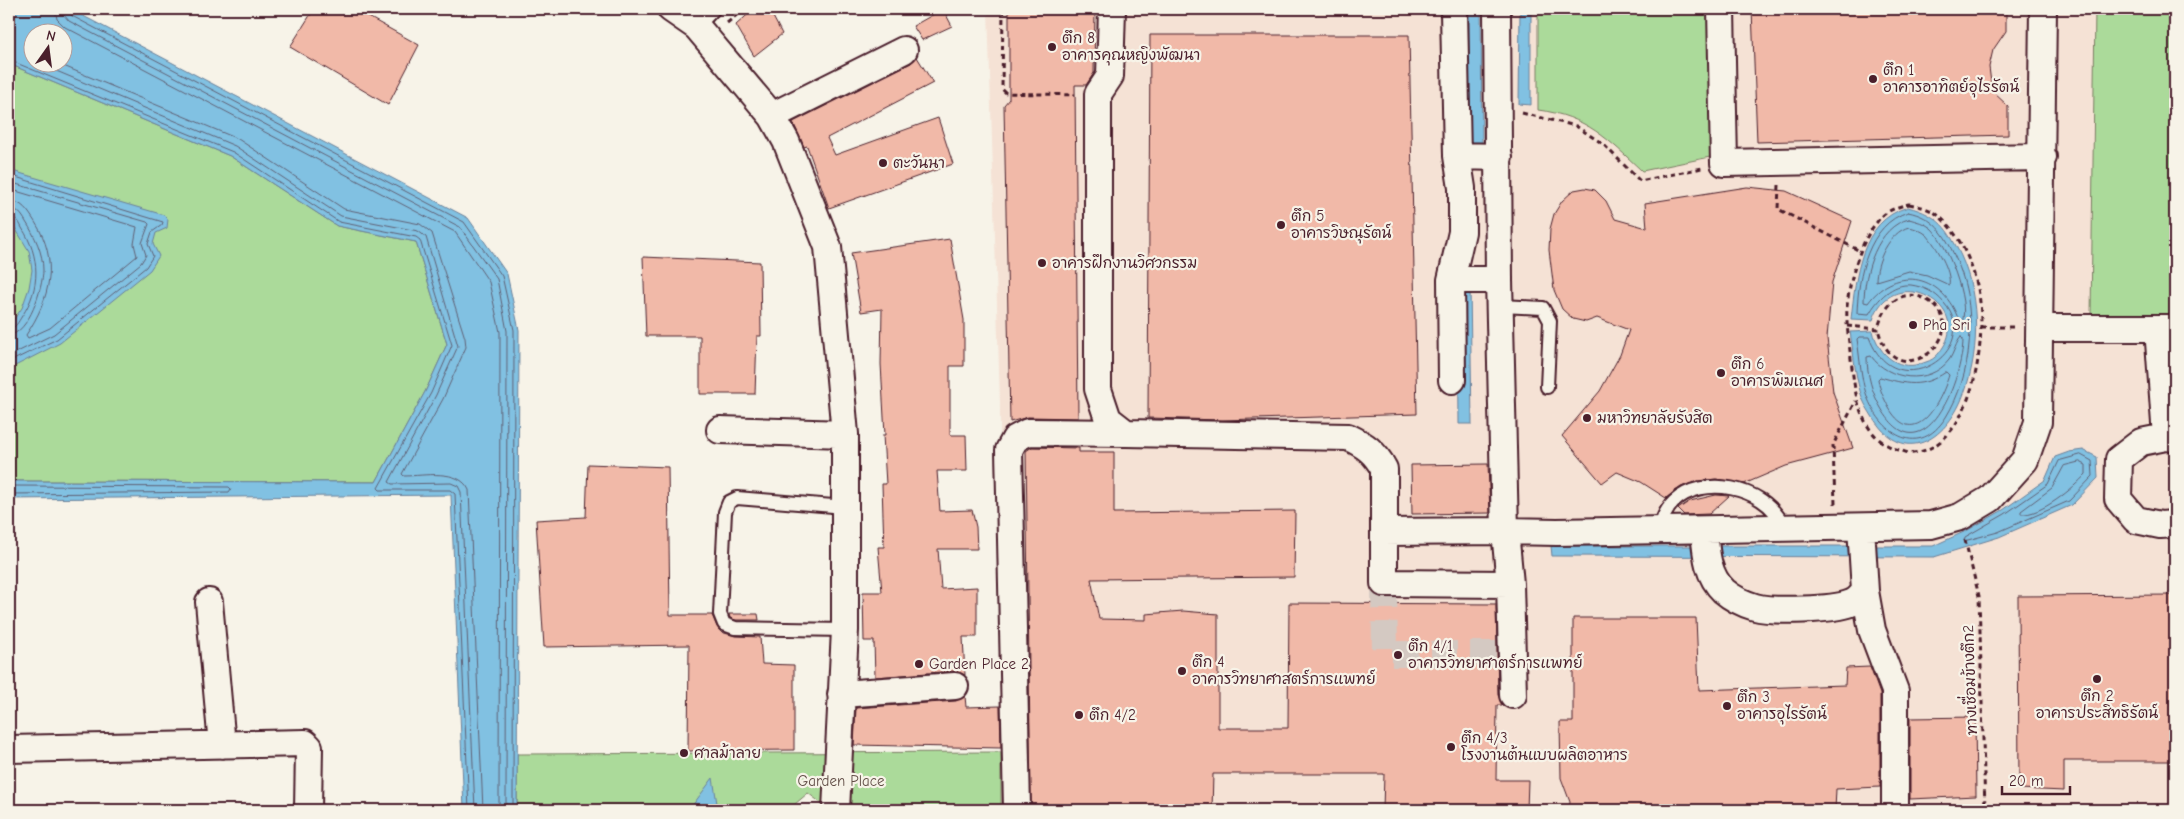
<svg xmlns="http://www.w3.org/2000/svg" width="2184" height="819" font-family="'Comic Neue','Playpen Sans Thai',sans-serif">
  <rect width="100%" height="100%" fill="#f7f3e8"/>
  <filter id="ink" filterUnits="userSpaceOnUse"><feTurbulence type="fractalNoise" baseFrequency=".02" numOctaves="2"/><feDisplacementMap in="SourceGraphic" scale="10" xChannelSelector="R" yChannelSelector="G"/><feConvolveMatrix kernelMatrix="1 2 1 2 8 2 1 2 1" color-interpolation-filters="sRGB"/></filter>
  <g filter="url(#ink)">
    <path fill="#f5e2d5" d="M988,9h1187v801h-1174l-1,-407z"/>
    <path fill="#abda9a" stroke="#7a7c62" d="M1538,9h175l2,147 -73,15c-34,-32 -56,-55 -104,-61z
      M2095,9h80v305l-84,2z
      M9,64l221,92 107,70 79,16 31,102 -21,46 -50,92 -367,-1z
      M1001,752v58h-171l-22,-17 -20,17h-271v-56z"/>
    <path fill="#81c1e2" stroke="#6b8099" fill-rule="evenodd" d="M9,9h61l398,209 39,56 12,56 -2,480h-53l-13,-315 -442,4v-18l367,1 50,-92 21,-46 -31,-102 -79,-16 -107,-70 -221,-92zM62,32v30h-30v-30z
      M1469,9h12l1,138h-13z
      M1520,9h11v96l-12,-1z
      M9,170l155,45 4,4 -1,9 -11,5 -3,11 6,12 -9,14 -90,73 -45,23 -6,1v-41l13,-18 7,-20 3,-18 -3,-19 -20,-33z
      M1908,207c31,8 40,22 53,49 20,44 19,101 0,145 -19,43 -60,64 -89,15 -3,-5 -7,-11 -9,-16 -8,-21 -9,-46 -13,-68l23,-1c6,25 27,42 53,31 10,-3 14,-10 19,-18 23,-43 -55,-80 -72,-24l-22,-1c5,-43 9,-98 57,-112z
      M1470,286l2,138h-13l-1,-137z
      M2083,450l14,7 1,21 -26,27 -73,32 -65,20 -382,-1 -1,-10h382l33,-15 37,-21 42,-30 10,-23 14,-5z
      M713,778l5,32h-29z"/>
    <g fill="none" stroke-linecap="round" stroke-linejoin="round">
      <path stroke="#606074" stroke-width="1" d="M55,9l2,10 8,8 390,205 34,50 11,50 -1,478
        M63,9l1,6 5,6 391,206 37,52 10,52 -1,479
        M69,9l3,7 392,206 38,54 12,54 -1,480
        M9,60l224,92 106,70 77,15 4,3 32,105 -21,48 -53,95 2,2h70l5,4 14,316
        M35,62l200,84 106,70 77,15 8,6 32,109 -22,49 -47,87 3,2 59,-1 7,3 3,6 14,318
        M54,62l184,77 106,70 76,15 12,9 33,105 1,9 -23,52 -41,75 2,2c20,0 55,-8 65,14l14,320
        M9,175l154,47 -1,3 -10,7 -4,12 5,12 -7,11 -89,72 -48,23
        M9,182l138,40 2,2 -7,19 4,12 -5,8 -87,71 -45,22
        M9,189l128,38 -3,17 3,12 -87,72 -22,10 -2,-3c25,-37 33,-75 9,-113 -7,-11 -13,-21 -26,-21
        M9,208c9,1 13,7 17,14 9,14 17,31 17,48 0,17 -14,64 -34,65
        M1908,212c26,5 37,22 47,45 13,27 17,58 14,88 -2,25 -10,51 -23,72 -27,42 -63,18 -78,-18 -7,-17 -8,-41 -11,-60l2,-2h10c26,72 116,13 75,-34 -9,-11 -20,-16 -33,-18 -19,-2 -34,15 -42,29l-12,-1c1,-37 11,-89 51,-101z
        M9,215c7,1 10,7 13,13 18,28 19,60 0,88 -4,6 -6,12 -13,13
        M1909,219c7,2 16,4 22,9 16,15 39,74 31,94l-3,-1c-15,-45 -62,-58 -91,-18l-4,-1c0,-29 13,-76 45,-83z
        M1909,227c6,1 13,4 18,8 9,11 25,36 22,50l-22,-10 -18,-4 -33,10c0,-19 13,-49 33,-54z
        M1961,337l2,2c0,41 -40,141 -82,69 -9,-15 -14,-34 -14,-51l4,-1c17,24 58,30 78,4 5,-7 7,-18 12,-23z
        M1946,372l3,3c-8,27 -34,77 -60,33 -5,-10 -9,-17 -11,-29l2,-2c26,7 41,12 66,-5z
        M2081,455l11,6 1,15 -24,25 -71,31 -34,9 1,-4 40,-23 43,-30 11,-23z
        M2080,462l6,3v9c-12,14 -46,42 -65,40v-3l31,-23 12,-22z
        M9,486l220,1 2,2 -2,3 -220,2"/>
    </g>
    <path fill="#f1b9a8" stroke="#4a1f2b" d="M314,9h40l65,36 -31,60 -98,-58z
      M754,9h15l13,25 -28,22 -18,-31z
      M943,9l9,17 -30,14 -9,-14z
      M1009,9h86l-1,64 -8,12h-11l3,333 -50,-1 -18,5 -6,-317 5,-6z
      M1752,9h254v22l-13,19 -4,17 3,24 16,15v29l-251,7z
      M1150,35h259l8,379 -195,6 -74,-2z
      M917,57l16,26 -106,55 8,17 103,-37 15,46 -124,44 -22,-62 -3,1 -11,-25 118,-59z
      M1747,187l39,4 66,30 -20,61 -5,56 6,54 20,56 -67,18 -42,18 -28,-5 -18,2 -17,6 -15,11 -25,-16 -24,-10 -15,11 -40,-47 38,-45 20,-36 9,-25 -32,-12 -11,4 -13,-3 -11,-10 -8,-19 -5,-40 1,-21 4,-15 8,-13 12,-11 11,-2 10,2 11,11 9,18 32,9 -2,-25z
      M950,239l14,81v46h-14v69h16l1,36h-30l3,40 32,-1 4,17 1,22h-39l3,40 36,-2v50h-14l2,38 -11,-4 -79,6 -1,-36h-10l-1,-49h19l-4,-45h6l-2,-63h4l-3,-49h2l-4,-71 1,-55 -21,3 -10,-59z
      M643,257l117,5 1,74h-4l-2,58h-55v-58h-54z
      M1032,447l47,1v4h35v61l181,-2 -1,66 -203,2 8,40 47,1v-6l37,-3 35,3v114h70l1,-125 207,1 2,91 5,10h-6l-1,75h32l-1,30h-144l1,-36h-171l-1,36h-181l-5,-359z
      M588,464l80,3 2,148h42l5,12 4,5 14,4 25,1 2,27 32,1v85l-106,1 1,-106 -145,2 -8,-127 50,-3z
      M1488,464l2,49 -78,1 -1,-49z
      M1716,495l13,1 -20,18 -25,1 -6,-6 12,-8z
      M2175,595v166h-111v30l-45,-2 -1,-193z
      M729,614h29l1,6h-23l-6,-2z
      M1573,618h123l3,72 146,-5 1,-17 24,-1 10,27v93l-44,2 -1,21h-266l1,-8 -9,-24 -1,-56h13z
      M965,696l1,11 34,-1 1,42 -147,-3 2,-37 100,-7z
      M1975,717l1,79 -66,3v-81z"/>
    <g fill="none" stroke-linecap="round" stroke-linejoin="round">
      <path stroke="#d4c9c2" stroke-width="26" stroke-dasharray="26 13" stroke-linecap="butt" d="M1384,583l1,71h126"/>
      <defs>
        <path id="service" d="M697,27l17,-18
          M1501,306l42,2 7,13 -3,66
          M845,507l-108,-9 -8,4 -4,10 -5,102 4,10 11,4 110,2
          M1660,530c7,-48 66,-53 101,-30 11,7 19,18 25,29"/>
        <path id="minor" d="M671,9l26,18 75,89 14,25 42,106 17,187v196l-9,180
          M1112,9l-2,67 -12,18v295l10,30 18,14 222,4c17,8 27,15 36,32v114l126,1
          M1497,9l2,271 6,251 52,1 374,-7 29,-8 30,-18 35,-39 13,-38 5,-413
          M1721,9l3,154 319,-6
          M1454,11l3,145 42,1
          M772,116l132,-66
          M1451,280l11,-48v-44l-5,-32
          M2040,328h135
          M2158,328l8,109 9,1
          M1452,380l-1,-100h48
          M720,430l125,4
          M2166,437l-25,5 -22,17 -1,40 18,21 24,5 15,-1
          M1861,527l4,64 7,39 23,61v119
          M1704,530c2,22 3,45 20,61 8,7 21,13 31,16 18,5 79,3 96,-4 6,-2 10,-7 14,-12
          M1384,532l121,-1 5,53 3,111
          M209,602l13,143
          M841,694l114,-8
          M9,749l296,-6 4,4 -1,63
          M1017,808l-8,-358 6,-11 13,-7 98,1"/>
      </defs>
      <use href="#service" stroke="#4a1f2b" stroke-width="16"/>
      <use href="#minor" stroke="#4a1f2b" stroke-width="30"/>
      <path stroke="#4a1f2b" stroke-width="3" stroke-dasharray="5 4" stroke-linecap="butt" d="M1003,9l-1,80 4,4 69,2
        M727,23l17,-14
        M1522,113l54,13 27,18 37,37 62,-13
        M1779,185l-1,24 82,42
        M1909,204c11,2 23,5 31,13 20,18 32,46 38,72 10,47 -4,158 -65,164 -4,1 -10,-2 -14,-3 -40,-12 -44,-56 -48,-91 -2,-17 -5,-35 -4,-52 2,-25 13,-66 30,-85 8,-11 19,-15 32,-18z
        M1847,326l31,3c5,-24 24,-43 49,-29 52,30 -31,102 -49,29
        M1981,327h34
        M1835,504l-2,-59 23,-44
        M1965,540l14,56 6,214"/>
      <use href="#service" stroke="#f7f3e8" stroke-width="12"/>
      <use href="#minor" stroke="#f7f3e8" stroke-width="26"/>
    </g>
  </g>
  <g fill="#4a1f2b" stroke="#f7f3e8" stroke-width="2">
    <circle cx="1052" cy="47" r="5"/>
    <circle cx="1873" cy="79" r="5"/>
    <circle cx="883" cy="163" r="5"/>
    <circle cx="1281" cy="225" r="5"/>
    <circle cx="1042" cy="263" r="5"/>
    <circle cx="1913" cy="325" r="5"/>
    <circle cx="1721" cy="373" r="5"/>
    <circle cx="1587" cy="418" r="5"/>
    <circle cx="1398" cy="655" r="5"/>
    <circle cx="919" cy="664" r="5"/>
    <circle cx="1182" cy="671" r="5"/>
    <circle cx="2097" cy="679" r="5"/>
    <circle cx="1727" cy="706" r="5"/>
    <circle cx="1079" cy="715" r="5"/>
    <circle cx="1451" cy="747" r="5"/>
    <circle cx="684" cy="753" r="5"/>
  </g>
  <g text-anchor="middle" stroke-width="4.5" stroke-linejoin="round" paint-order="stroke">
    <g font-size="15" fill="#4a1f2b" stroke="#f7f3e8" text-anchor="start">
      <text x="1062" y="43">ตึก 8<tspan x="1062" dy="17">อาคารคุณหญิงพัฒนา</tspan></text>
      <text x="1883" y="75">ตึก 1<tspan x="1883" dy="17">อาคารอาทิตย์อุไรรัตน์</tspan></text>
      <text x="893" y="168">ตะวันนา</text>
      <text x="1291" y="221">ตึก 5<tspan x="1291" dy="17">อาคารวิษณุรัตน์</tspan></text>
      <text x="1052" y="268">อาคารฝึกงานวิศวกรรม</text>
      <text x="1923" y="330">Pha Sri</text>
      <text x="1731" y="369">ตึก 6<tspan x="1731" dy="17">อาคารพิฆเณศ</tspan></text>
      <text x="1597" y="423">มหาวิทยาลัยรังสิต</text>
      <text x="1408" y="651">ตึก 4/1<tspan x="1408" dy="17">อาคารวิทยาศาตร์การแพทย์</tspan></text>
      <text x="1192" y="667">ตึก 4<tspan x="1192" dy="17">อาคารวิทยาศาสตร์การแพทย์</tspan></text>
      <text x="929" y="669">Garden Place 2</text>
      <text x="2097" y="701" text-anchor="middle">ตึก 2<tspan x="2097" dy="17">อาคารประสิทธิรัตน์</tspan></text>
      <text x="1737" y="702">ตึก 3<tspan x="1737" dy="17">อาคารอุไรรัตน์</tspan></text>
      <text x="1089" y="720">ตึก 4/2</text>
      <text x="1461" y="743">ตึก 4/3<tspan x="1461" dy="17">โรงงานต้นแบบผลิตอาหาร</tspan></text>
      <text x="694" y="758">ศาลม้าลาย</text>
    </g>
    <g font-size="15" fill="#4a1f2b" stroke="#f7f3e8">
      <text transform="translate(1970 680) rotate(-92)" y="5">ทางเชื่อมข้างตึก2</text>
    </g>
    <g font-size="15" fill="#624e47" stroke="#f7f3e8">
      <text x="841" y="786">Garden Place</text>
    </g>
  </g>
  <rect width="2184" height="819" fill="none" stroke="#f7f3e8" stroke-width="30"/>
  <rect x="15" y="15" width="2154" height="789" fill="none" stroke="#4a1f2b" stroke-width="2" filter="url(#ink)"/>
  <g transform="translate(48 48) rotate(14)"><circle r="24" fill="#f7f3e8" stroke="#b29e9c"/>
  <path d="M0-4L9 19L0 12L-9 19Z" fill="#4a1f2b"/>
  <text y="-8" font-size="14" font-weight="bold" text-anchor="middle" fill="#4a1f2b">N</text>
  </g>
  <path d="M2002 786v8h68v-8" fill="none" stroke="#4a1f2b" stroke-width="2.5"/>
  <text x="2009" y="786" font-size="15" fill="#4a1f2b" stroke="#f7f3e8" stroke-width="4" paint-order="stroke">20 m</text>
</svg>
